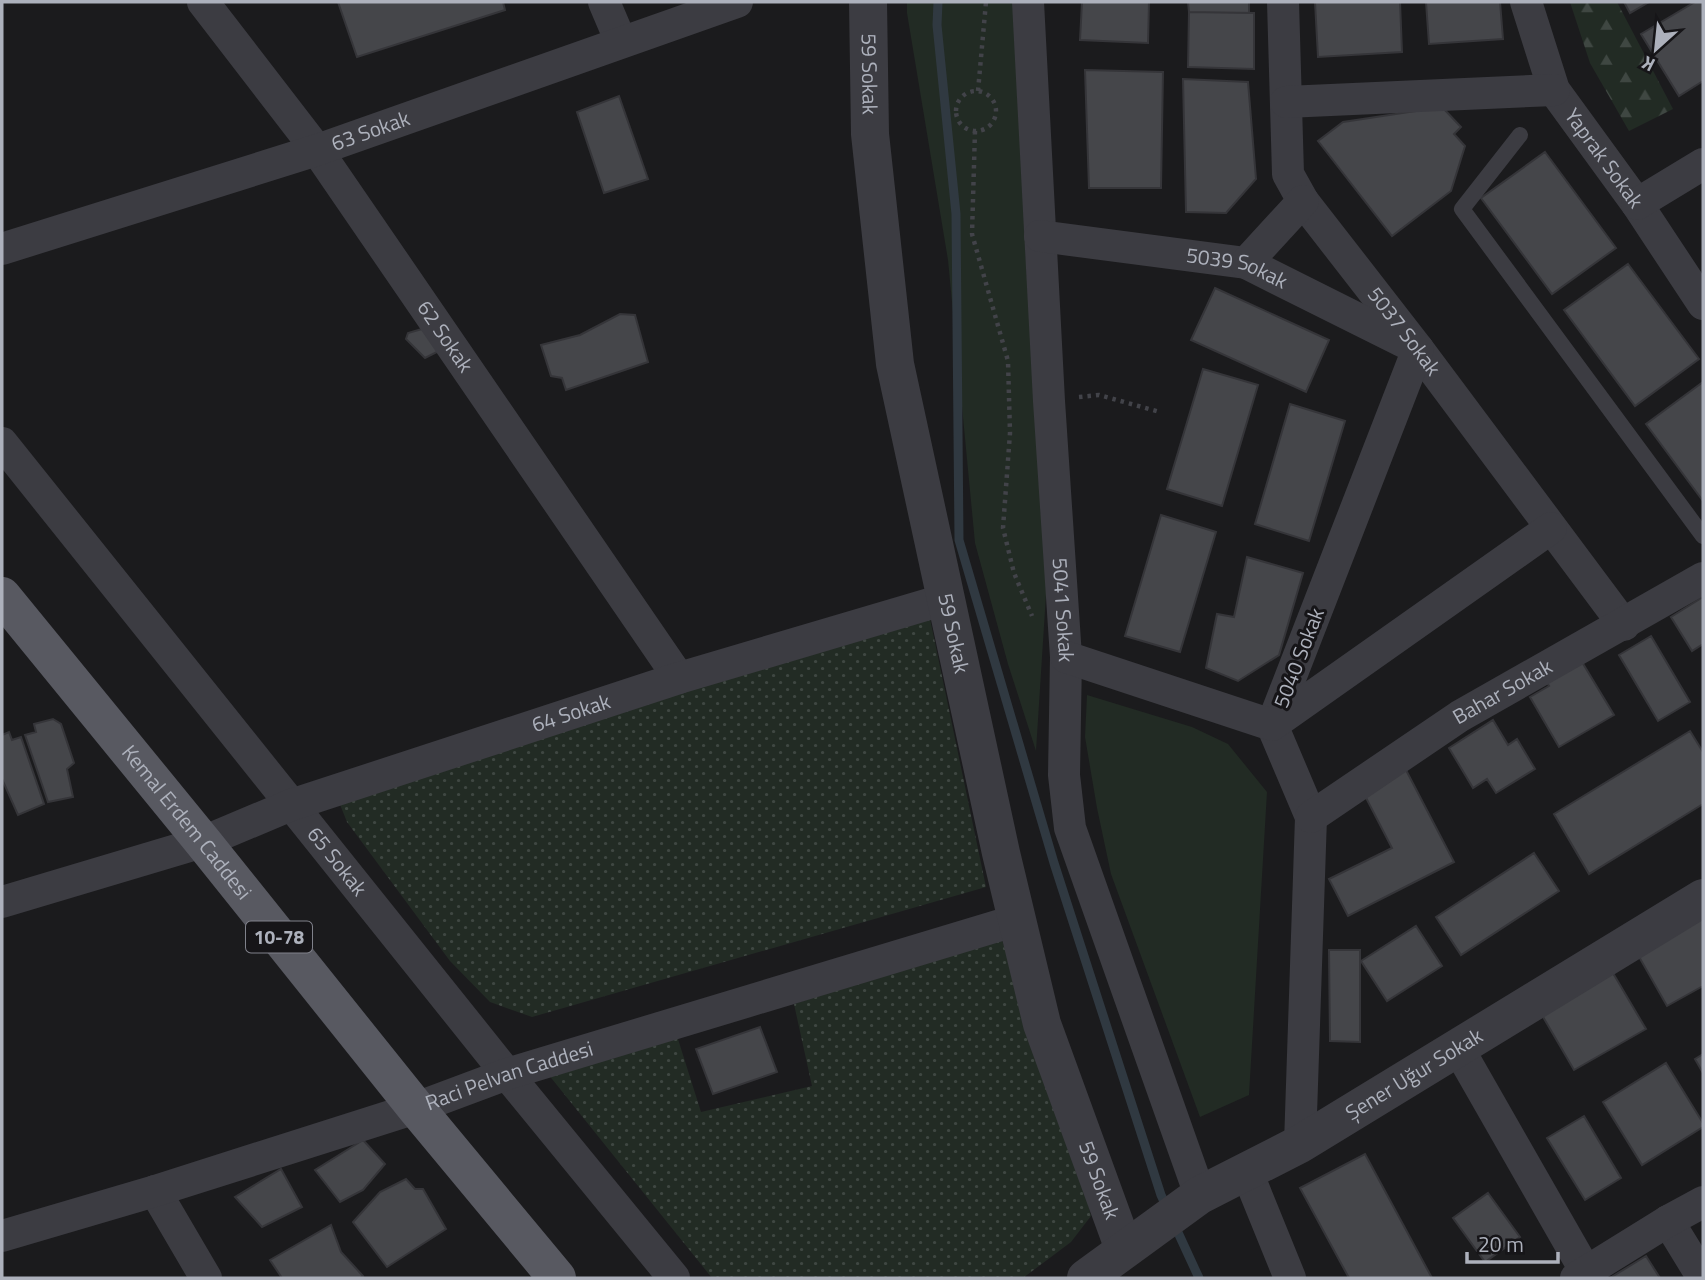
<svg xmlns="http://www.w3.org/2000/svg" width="1705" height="1280" font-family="'Titillium Web',sans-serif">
  <defs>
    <pattern id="grass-dots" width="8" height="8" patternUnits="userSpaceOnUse" patternTransform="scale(1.75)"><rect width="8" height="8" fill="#222b24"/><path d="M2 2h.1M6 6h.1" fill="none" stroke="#3f4742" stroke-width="1.8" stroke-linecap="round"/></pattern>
    <pattern id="forest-firs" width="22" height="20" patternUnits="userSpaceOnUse" patternTransform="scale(1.75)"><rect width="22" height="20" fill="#222b24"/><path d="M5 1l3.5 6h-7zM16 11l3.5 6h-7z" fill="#3f4742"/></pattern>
  </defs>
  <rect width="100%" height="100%" fill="#1b1b1d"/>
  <path fill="url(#grass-dots)" d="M929,614l57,273 -454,130 -42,-15 -40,-41 -103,-139 -8,-20z
    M1001,937l79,234 11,45 -20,26 -48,36h-311l-164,-204 129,-38 24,76 111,-26 -18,-82z"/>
  <path fill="url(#forest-firs)" d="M1570,2h47l56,107 -44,22 -39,-68z"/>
  <path fill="#222b24" d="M907,2h108l11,260 21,317 -11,172 -28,-87 -33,-121 -27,-283 -41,-247z
    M1087,695l105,32 36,17 39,48 -18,303 -49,22 -89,-243 -14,-66 -12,-71z"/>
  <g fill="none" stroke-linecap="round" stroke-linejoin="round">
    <path stroke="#303941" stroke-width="9" d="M938,2l-1,23 19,189 3,326 95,323 107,332 7,15
      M1175,1226l24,52"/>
  </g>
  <path fill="#45464a" stroke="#353539" stroke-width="2" d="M338,2h165l2,8 -148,47z
    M1082,2h67l-1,41 -68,-3z
    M1188,2h61v11l-60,-1z
    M1315,2h85l2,50 -84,5z
    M1426,2h74l3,37 -74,5z
    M1624,2h25l-19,11z
    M1695,2h8v79l-24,15 -38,-62z
    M1189,12l65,1v56l-66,-2z
    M1085,70l78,2 -2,116h-72z
    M1183,79l65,3 8,97 -30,34 -40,-1z
    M619,96l29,83 -44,14 -27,-81z
    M1442,107l19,20 -7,7 11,12 -14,45 -59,45 -74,-95 25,-19z
    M1545,152l71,96 -64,46 -71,-96z
    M1628,264l71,95 -64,47 -71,-96z
    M1215,288l114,52 -23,52 -115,-52z
    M620,314l15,1 13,47 -82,28 -4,-12 -11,-2 -10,-31 39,-10z
    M422,329l19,21 -16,8 -19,-19 2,-6z
    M1203,369l55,16 -36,121 -55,-17z
    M1703,382v119l-57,-77z
    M1290,404l55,17 -36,120 -54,-17z
    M1161,515l55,17 -36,120 -55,-16z
    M1247,557l56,16 -24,82 -41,26 -32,-13 11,-54 17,3z
    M1703,597v47l-11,7 -21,-34z
    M1651,636l39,66 -32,19 -39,-66z
    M1579,657l35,58 -55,32 -29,-50 19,-11 -5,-9z
    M53,719l8,5 13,39 -7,6 6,28 -25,5 -23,-67 11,-3 -2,-8z
    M1493,720l15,25 9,-6 18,30 -39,24 -9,-14 -14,9 -24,-40z
    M1690,731l13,21v52l-114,70 -35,-60z
    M9,732l3,8 9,-3 23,67 -26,11 -16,-36v-44z
    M1406,770l48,92 -106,54 -19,-37 63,-31 -29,-56z
    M1534,853l25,38 -98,64 -25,-38z
    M1703,910v76l-36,20 -33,-58z
    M1416,926l26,40 -55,35 -26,-40z
    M1329,950h31v92l-30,-1z
    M1610,968l36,61 -72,41 -35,-60z
    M760,1027l17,45 -64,22 -17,-45z
    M1703,1054v19l-8,-14z
    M1666,1063l37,60v4l-61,38 -39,-63z
    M1584,1116l37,62 -36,22 -38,-62z
    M363,1140l22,24 -22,26 -23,12 -25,-32z
    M1365,1154l67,124h-83l-49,-90z
    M281,1169l21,38 -40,20 -27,-30z
    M406,1179l9,10h8l23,40 -59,38 -34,-45 27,-30z
    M1488,1193l32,44 -35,25 -32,-44z
    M331,1225l10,27 22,24 -3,2h-78l-12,-18z
    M1646,1256l14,22h-50z"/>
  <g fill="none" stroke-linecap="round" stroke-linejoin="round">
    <path stroke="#424349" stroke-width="4.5" stroke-dasharray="3.5 5" stroke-linecap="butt" d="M956 111a20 20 0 1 1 40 0a20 20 0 1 1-40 0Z
      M978,91l8,-89
      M975,131l-3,103 36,127 2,72 -7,95 11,45 18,43
      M1079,397l20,-2 61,17"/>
    <path stroke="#3c3c42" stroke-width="16" d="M1520,135l-58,74 241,327"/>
    <g stroke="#3c3c42" stroke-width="32">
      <path id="s1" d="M203,2l114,148 362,528"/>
      <path d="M604,2l17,40"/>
      <path id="s2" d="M1028,2l21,399 17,256 -2,118 6,53 130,367"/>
      <path id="s3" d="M1283,2l5,172 15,27 115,148 206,276"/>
      <path id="s4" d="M1526,2l28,88 83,114 66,100"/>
      <path d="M1286,102l268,-12"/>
      <path d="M1637,204l66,-40"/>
      <path id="s5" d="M1040,236l206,27 172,86 -146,376 39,92 -11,327"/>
      <path id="s6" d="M2,249l315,-99 420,-148"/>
      <path d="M1246,263l57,-62"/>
      <path id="s7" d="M2,443l505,631 167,204"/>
      <path d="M1066,657l206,68 279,-197"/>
      <path id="s8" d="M1311,817l149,-101 243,-138"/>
      <path id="s9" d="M2,902l201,-60 88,-37 388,-127 267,-79"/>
      <path d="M1458,1048l128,224"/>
      <path d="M1247,1172l43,106"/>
      <path d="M155,1191l51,87"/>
      <path d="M1668,1221l35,57"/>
      <path id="s10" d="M2,1236l153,-45 261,-83 91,-34 510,-154"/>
      <path d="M1576,1278l92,-57 35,-19"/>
    </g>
    <g stroke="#3c3c42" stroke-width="38">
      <path id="s11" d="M868,2l2,132 25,230 106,489 41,171 82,225"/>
      <path id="s12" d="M1086,1278l114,-83 100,-51 403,-246"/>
    </g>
    <path stroke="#585961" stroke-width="38" id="s13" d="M2,596l201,246 213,266 141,170"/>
  </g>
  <g text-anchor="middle" stroke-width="6" stroke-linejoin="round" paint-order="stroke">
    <rect fill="#161518" stroke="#80828b" stroke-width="2" x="246" y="921.5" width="66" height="31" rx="5"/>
    <g font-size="19" font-weight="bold" fill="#adb1bc">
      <text x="279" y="944">10-78</text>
    </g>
    <g font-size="21" fill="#adb1bc" stroke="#161518">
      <text dy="7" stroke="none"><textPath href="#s11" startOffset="72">59 Sokak</textPath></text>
      <text dy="7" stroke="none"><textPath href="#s6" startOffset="387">63 Sokak</textPath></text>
      <text dy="7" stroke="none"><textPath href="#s4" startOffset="177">Yaprak Sokak</textPath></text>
      <text dy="7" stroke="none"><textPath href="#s5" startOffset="200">5039 Sokak</textPath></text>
      <text dy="7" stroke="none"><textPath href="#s3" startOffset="368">5037 Sokak</textPath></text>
      <text dy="7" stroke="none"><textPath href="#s1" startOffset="413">62 Sokak</textPath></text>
      <text dy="7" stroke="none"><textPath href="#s2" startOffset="609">5041 Sokak</textPath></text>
      <text dy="7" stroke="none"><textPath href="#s11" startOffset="639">59 Sokak</textPath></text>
      <text transform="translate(1299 658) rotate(-69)" y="7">5040 Sokak</text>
      <text dy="7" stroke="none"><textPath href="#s8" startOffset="229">Bahar Sokak</textPath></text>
      <text dy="7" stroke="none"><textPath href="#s9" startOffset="600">64 Sokak</textPath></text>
      <text dy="7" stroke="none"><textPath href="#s13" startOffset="292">Kemal Erdem Caddesi</textPath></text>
      <text dy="7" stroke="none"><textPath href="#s7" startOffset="536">65 Sokak</textPath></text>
      <text dy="7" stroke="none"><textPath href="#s12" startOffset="387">Şener Uğur Sokak</textPath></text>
      <text dy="7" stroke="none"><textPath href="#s10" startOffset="532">Raci Pelvan Caddesi</textPath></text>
      <text dy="7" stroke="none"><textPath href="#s11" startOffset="1206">59 Sokak</textPath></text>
    </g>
  </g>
  <rect width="1705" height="1280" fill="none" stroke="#adb1bc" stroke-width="7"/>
  <g transform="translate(1656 49) rotate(207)" stroke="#161518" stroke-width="5" paint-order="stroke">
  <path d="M0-5L12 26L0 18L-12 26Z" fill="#adb1bc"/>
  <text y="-10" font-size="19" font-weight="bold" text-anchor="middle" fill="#adb1bc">K</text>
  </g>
  <path d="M1467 1252v10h91v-10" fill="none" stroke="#adb1bc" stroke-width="3.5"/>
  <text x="1478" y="1252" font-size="21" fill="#adb1bc" stroke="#161518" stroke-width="5" paint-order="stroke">20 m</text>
</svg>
